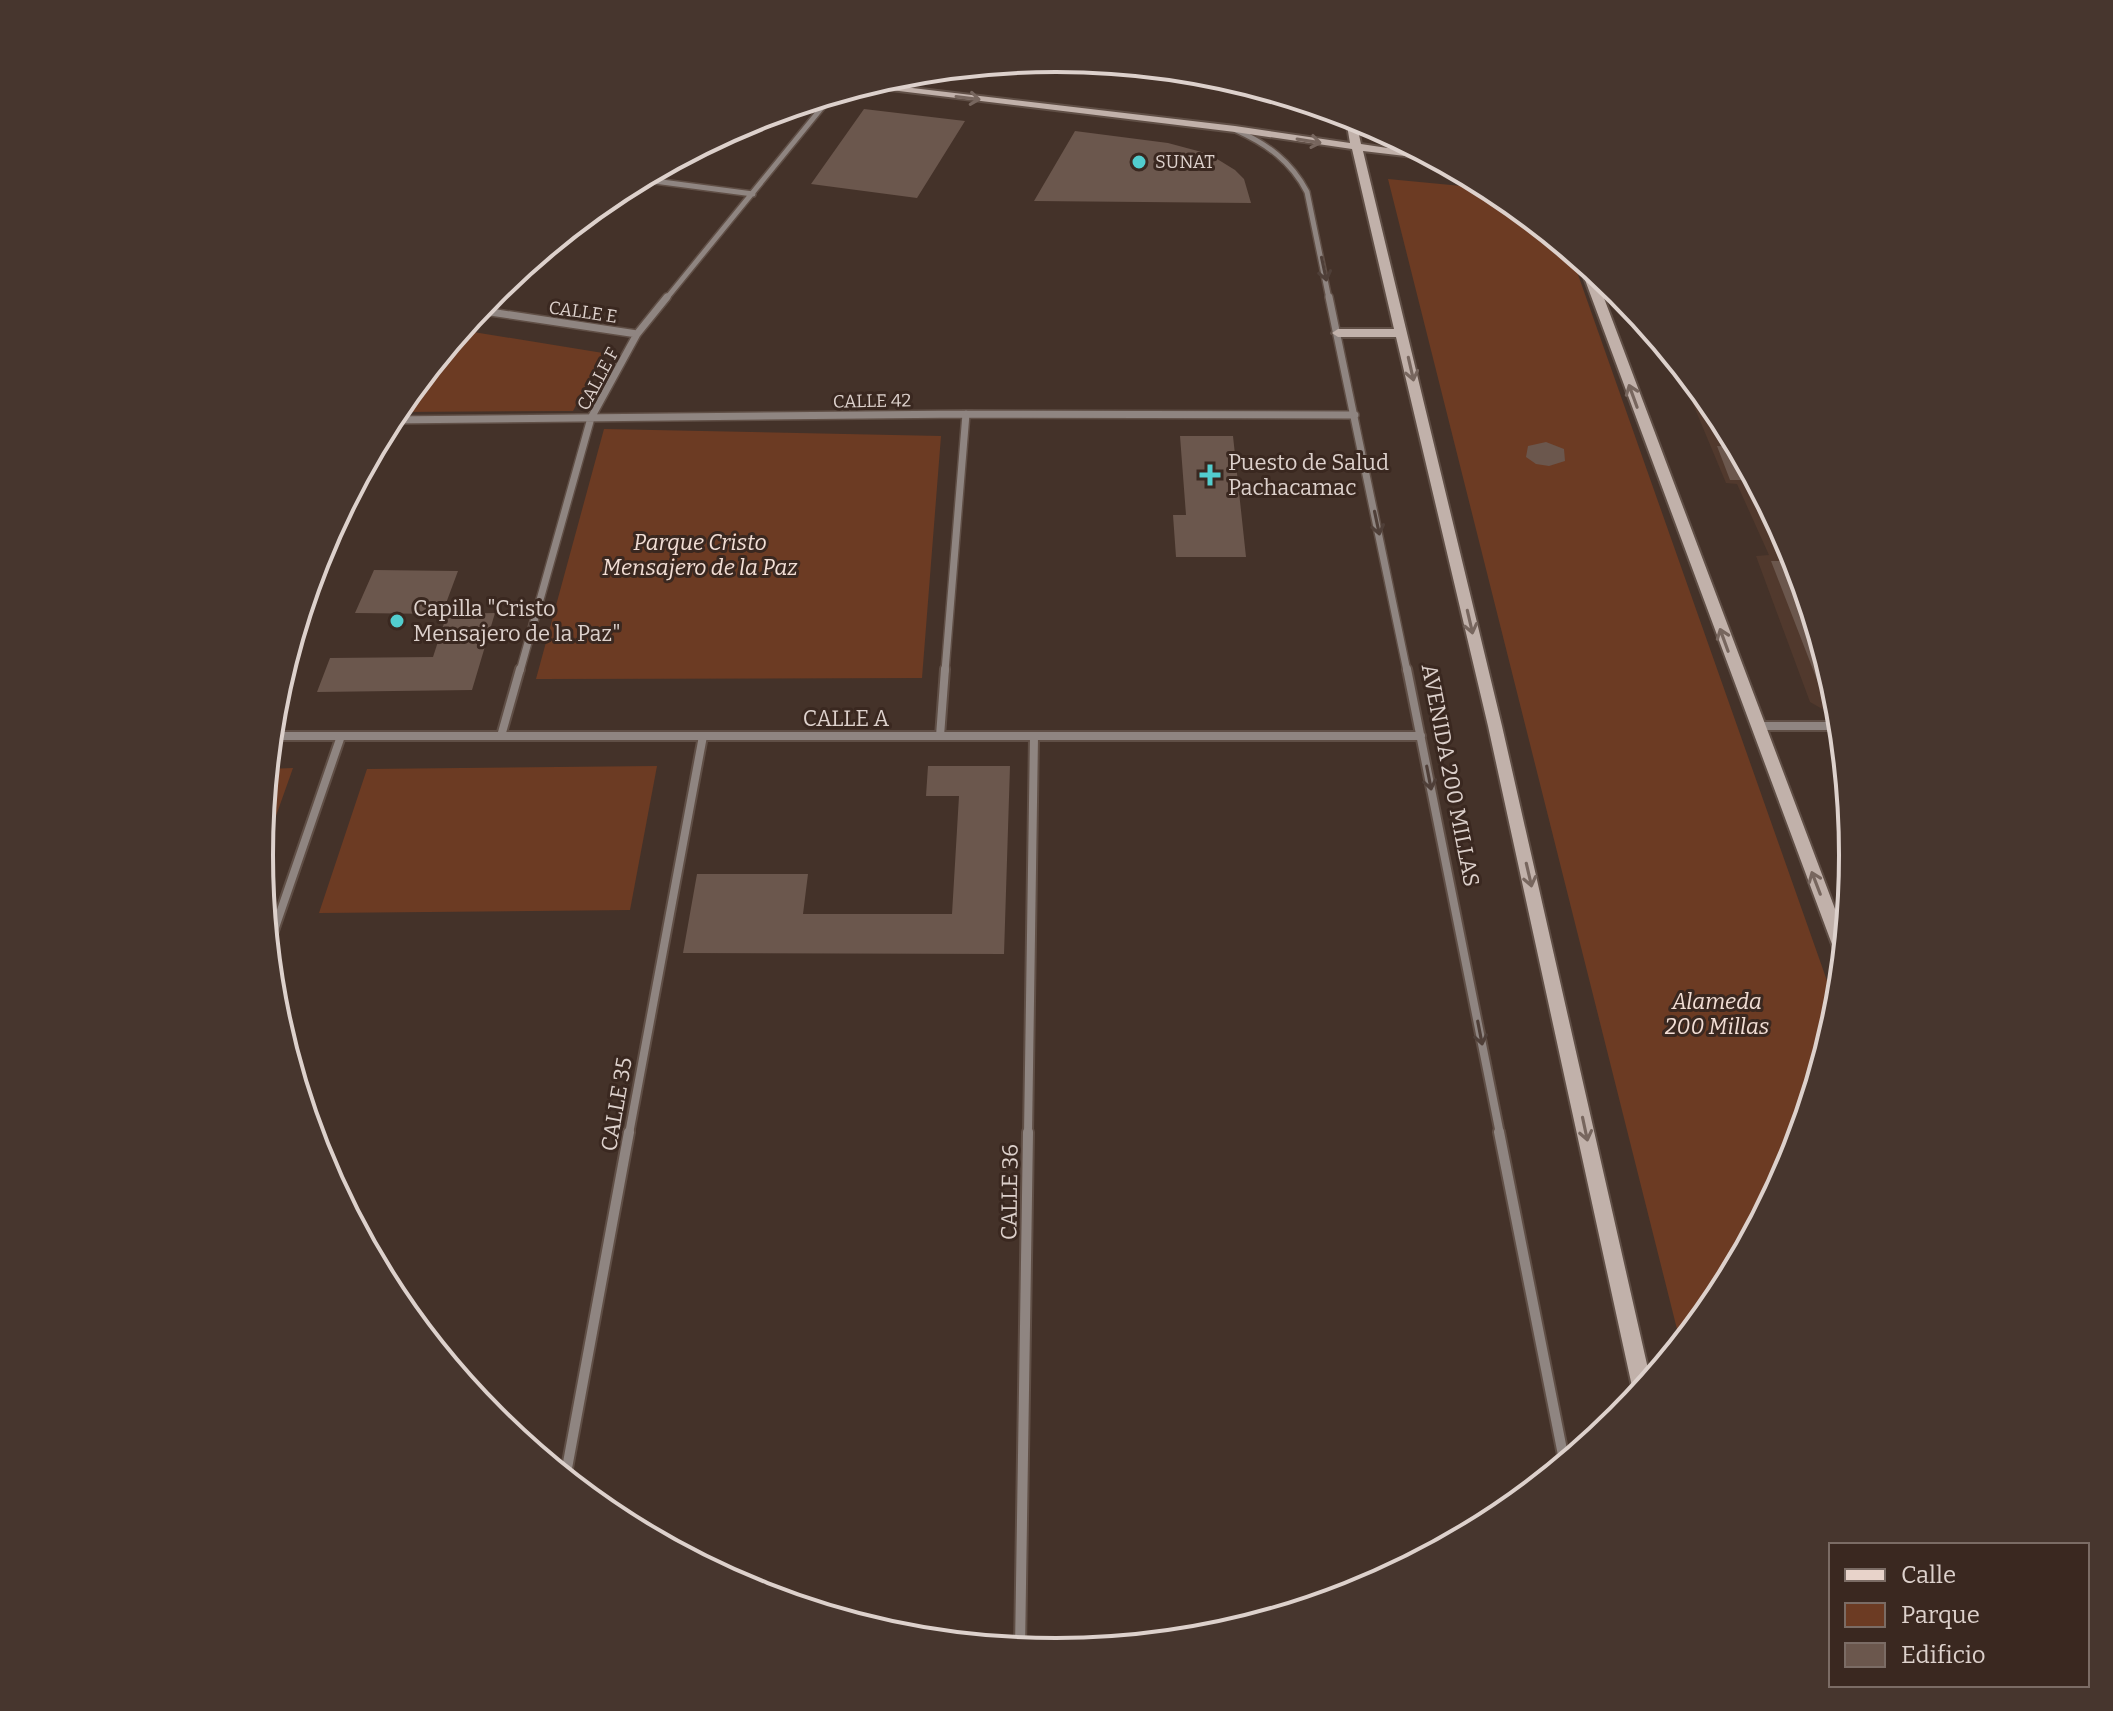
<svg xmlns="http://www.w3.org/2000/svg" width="2113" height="1711" font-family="Bitter,serif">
  <rect width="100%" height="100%" fill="#443229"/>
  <path fill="#51392d" d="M1673,356l47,57 73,138 47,159h-16l-14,-8 -54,-146 13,-1 -32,-71 -11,-1z"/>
  <path fill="#6c3b23" d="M1388,179l105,10 72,57 10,20 263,746 -45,149 -74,138 -38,46z
    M461,330l142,23 -30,58 -179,1z
    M604,429l337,7 -19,242 -386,1z
    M657,766l-27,144 -311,3 48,-144z
    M293,768l-33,93 8,-92z"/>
  <path fill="#6b574d" d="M864,109l101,12 -48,77 -106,-14z
    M1075,131l93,12 41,11 26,16 9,9 7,24 -217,-2z
    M1180,436h53l13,121h-70l-3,-42h13z
    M1546,442l18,7 1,12 -16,5 -13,-2 -10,-7 2,-11z
    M1717,446l21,1 18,33h-26z
    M1771,561h26l37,124h-15z
    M374,570l84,1 -16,43 -87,-1z
    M495,613l-23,77 -155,2 13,-34 103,-1 14,-43z
    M928,766h82l-6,188 -321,-1 14,-79h111l-5,40h149l7,-118h-33z"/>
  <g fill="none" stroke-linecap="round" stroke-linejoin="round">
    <defs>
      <path id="street-far3" d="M1236,130c31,14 55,31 71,62l22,107
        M639,179l114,15
        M666,299l167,-205"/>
      <path id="street-far2" d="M1329,297l78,374
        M477,310l160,24
        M389,420l577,-6 389,1
        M520,671l71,-253 46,-84 30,-37
        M945,671l21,-257"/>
      <path id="street-far1" d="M1407,669l93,465
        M1756,726h85
        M271,736h1150
        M501,736l19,-67
        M940,736l5,-67
        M268,948l73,-212
        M629,1134l74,-398
        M1028,1134l6,-398"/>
      <path id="street" d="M1499,1132l66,333
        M565,1479l64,-347
        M1020,1649l8,-517"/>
      <path id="secondary" d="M870,83l365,43 115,17 -5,-29 10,3 6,27 66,10 12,6 -76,-9 139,575 149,656 -13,16 -5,-7 -145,-665 -92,-389h-58l-6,-4 6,-4h56l-42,-180 -117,-17 -377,-46z
        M1580,259l13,10 253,669 -2,23 -6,-1 -2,-5 -258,-694z"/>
      <path id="primary" d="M1055,58l175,21 26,8 -5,2 -212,-25 -6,-4z"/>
    </defs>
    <use href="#street-far3" stroke="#604f46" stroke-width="8"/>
    <use href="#street-far2" stroke="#604f46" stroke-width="10"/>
    <use href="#street-far1" stroke="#604f46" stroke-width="12"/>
    <use href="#street" stroke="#604f46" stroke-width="14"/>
    <use href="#secondary" stroke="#604f46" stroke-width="4"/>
    <use href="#primary" stroke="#604f46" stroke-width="4"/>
    <use href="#street-far3" stroke="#8f8581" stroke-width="5"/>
    <use href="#street-far2" stroke="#8f8581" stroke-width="7"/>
    <use href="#street-far1" stroke="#8f8581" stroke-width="8"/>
    <use href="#street" stroke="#8f8581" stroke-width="10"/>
    <use href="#secondary" fill="#c1b1aa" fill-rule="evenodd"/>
    <use href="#primary" fill="#e8d3ca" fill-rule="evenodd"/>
  </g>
  <defs><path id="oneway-shaft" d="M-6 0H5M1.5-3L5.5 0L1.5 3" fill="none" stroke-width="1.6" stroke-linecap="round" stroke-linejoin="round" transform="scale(2)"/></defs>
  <g stroke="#77665e">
    <use href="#oneway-shaft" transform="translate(968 98) rotate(7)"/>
    <use href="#oneway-shaft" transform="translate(1309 141) rotate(9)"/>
    <use href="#oneway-shaft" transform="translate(1411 369) rotate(77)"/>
    <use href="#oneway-shaft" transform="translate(1633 396) rotate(-110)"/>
    <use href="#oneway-shaft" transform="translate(1470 622) rotate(77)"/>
    <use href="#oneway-shaft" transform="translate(1724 640) rotate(-110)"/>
    <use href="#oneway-shaft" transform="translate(1529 875) rotate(77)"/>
    <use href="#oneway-shaft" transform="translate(1816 883) rotate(-111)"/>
    <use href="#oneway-shaft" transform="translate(1585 1129) rotate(78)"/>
  </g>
  <g stroke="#4f3f38">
    <use href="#oneway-shaft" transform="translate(1324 269) rotate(78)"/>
    <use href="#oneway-shaft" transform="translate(1377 523) rotate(78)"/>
    <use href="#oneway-shaft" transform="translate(1429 778) rotate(79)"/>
    <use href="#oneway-shaft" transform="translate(1480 1033) rotate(79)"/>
  </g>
  <g fill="#52cdce" stroke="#3a2820" stroke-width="3">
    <circle cx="1139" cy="162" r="8"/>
    <path d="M1206 463h8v8h8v8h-8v8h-8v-8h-8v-8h8z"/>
    <circle cx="397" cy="621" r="8"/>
  </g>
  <g text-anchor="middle" stroke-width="6" stroke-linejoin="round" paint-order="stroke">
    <g font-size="18" fill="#ddd1cc" stroke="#3a2820" text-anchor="start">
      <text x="1155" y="168">SUNAT</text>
    </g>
    <g font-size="18" fill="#ddd1cc" stroke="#3a2820">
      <text transform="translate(583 312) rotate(8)" y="6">CALLE E</text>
      <text transform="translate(598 379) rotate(-62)" y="6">CALLE F</text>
      <text transform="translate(872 401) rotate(-1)" y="6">CALLE 42</text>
    </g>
    <g font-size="22" fill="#ddd1cc" stroke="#3a2820" text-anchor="start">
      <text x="1228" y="470">Puesto de Salud<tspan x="1228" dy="25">Pachacamac</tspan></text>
      <text x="413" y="616">Capilla "Cristo<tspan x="413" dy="25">Mensajero de la Paz"</tspan></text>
    </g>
    <g font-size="22" font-style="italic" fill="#f2ded5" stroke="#3a2820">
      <text x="700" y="550">Parque Cristo<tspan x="700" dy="25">Mensajero de la Paz</tspan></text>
      <text x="1717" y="1009">Alameda<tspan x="1717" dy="25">200 Millas</tspan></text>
    </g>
    <g font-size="22" fill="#ddd1cc" stroke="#3a2820">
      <text x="846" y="726">CALLE A</text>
      <text transform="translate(1451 775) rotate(79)" y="8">AVENIDA 200 MILLAS</text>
      <text transform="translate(616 1104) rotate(-80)" y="8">CALLE 35</text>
      <text transform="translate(1009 1192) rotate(-89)" y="8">CALLE 36</text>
    </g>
  </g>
  <path d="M0 0H2113V1711H0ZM273 855a783 783 0 1 1 1566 0a783 783 0 1 1-1566 0Z" fill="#47362e" fill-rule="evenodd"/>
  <path fill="none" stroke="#ddd1cc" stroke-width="4" d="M273 855a783 783 0 1 1 1566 0a783 783 0 1 1-1566 0Z"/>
  <rect x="1829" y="1543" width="260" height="144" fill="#3a2820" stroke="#7b6c65" stroke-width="2"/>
  <rect x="1845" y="1569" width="40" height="12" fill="#e8d3ca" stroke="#7b6c65" stroke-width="2"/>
  <text x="1901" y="1583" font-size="24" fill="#ddd1cc">Calle</text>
  <rect x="1845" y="1603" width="40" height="24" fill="#6c3b23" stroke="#7b6c65" stroke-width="2"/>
  <text x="1901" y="1623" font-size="24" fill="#ddd1cc">Parque</text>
  <rect x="1845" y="1643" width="40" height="24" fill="#6b574d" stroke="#7b6c65" stroke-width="2"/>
  <text x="1901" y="1663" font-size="24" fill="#ddd1cc">Edificio</text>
</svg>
